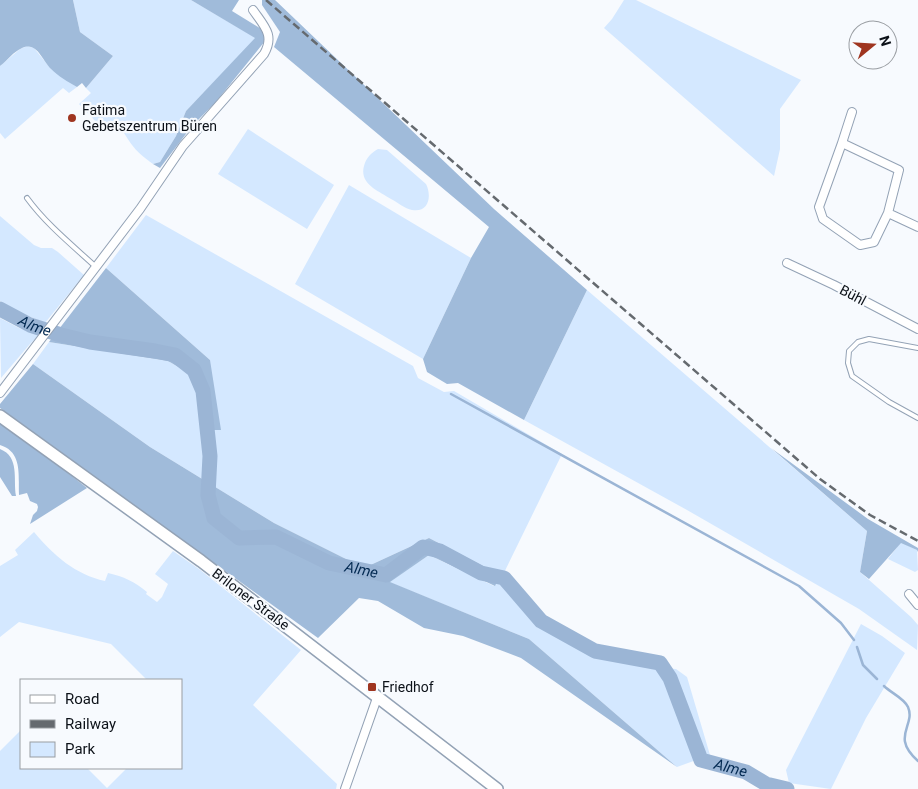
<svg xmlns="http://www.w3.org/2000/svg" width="918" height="789" font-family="Roboto,sans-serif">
  <rect width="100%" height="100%" fill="#f7fafe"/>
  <path fill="#d4e8ff" d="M73,0h118l65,38 -70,73 -10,25 -16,26 -7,2c-15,-11 -21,-17 -30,-33l-25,-7 -19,-20 12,-11 -5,-5 27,-32 -33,-24z
    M624,0h12l165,80 -21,29v40l-6,27 -170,-148 8,-9z
    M27,46l7,2 17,21 26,18 -8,6 -6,-5 -58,51 -5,-6v-67l20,-17z
    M248,129l86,56 -27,44 -89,-55z
    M378,149l9,1 39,34c6,12 3,29 -14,26 -7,-1 -15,-8 -21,-11 -12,-8 -32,-15 -27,-33 2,-8 7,-13 14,-17z
    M349,185l122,73 -48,101 -128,-75z
    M146,215l267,151 5,12 26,14 10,-1 108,63 -63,129 38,41 56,31 60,12 23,2 11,8 23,78 -33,12 -148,-128 -140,-57 40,-27 65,31 6,-13 -11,-4 -60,-31 -65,30 -90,-45 -124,-76 -117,-83 16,-22 119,19 21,12 9,21 4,36 8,-70 -104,-92z
    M0,216l34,29 7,3h11l6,4 26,23 -39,48 -26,-11 -19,-11z
    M587,290l280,241 -7,41 51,45 7,8 -1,25 -58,-41 -172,-99 -163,-90z
    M0,318l19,10 20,7 -9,9 -29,34z
    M34,532c19,23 42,43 71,49l3,-8c16,4 26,8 39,19l-1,2 11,8 5,-5 6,-13 -13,-10 18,-23 26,18 102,81 -48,55 84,79 -1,5h-336v-38l21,-21v38h66l20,20 20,-20h54v-88h-34l-36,-36 -92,-22 -19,15v-71l18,-11 -3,-5z
    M901,542l16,8 1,20 -3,2 -27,-13z
    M861,624l21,12 23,17 -39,65 -35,71 -42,-6 -3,-13z"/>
  <path fill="#a0bbda" d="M0,0h73l7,32 33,24 -27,32 -4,-5 -5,4c-9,-5 -19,-11 -26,-18 -9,-9 -14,-28 -29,-21 -9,4 -14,12 -22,18z
    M191,0h48l-7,11 31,19 2,11 -50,62 -23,23 -32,42 -7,-4 7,-2 16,-26 10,-25 69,-73z
    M262,0h13l219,209 93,81 -63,130 -66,-37 -11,1 -20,-12 -4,-13 48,-101 18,-31 -215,-180 6,-15 -18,-27z
    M106,268l104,92 11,70h-20l-3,-36 -9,-21 -21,-12 -119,-19z
    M33,364l117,83 124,76 90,45 65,-30 60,31 12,4 -6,13 -66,-31 -39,27 139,57 148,128 -156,-109 -58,-22 -39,-8 -46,-27 -19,-3 -41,40 -318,-230v-4z
    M0,424l54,38 33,26 -57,36 3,-9 4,-4 1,-4 -1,-3 -7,-3 -3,-8 -8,2c-1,-19 4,-43 -19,-50z
    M771,448l97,71 50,29v4l-1,-2 -16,-7 -32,36 -9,-7 7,-41z
    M0,449c20,8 13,30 16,47h-4l-12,-19z"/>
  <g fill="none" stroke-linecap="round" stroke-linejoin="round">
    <path stroke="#9bb5d5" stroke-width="2.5" d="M451,394l348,192 42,37 13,17
      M857,647l6,18 14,14
      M884,686c7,7 20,12 24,21 8,19 -18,29 10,54
      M766,784l3,5"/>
    <path stroke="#9bb5d5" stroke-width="15" id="s1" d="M0,309l30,16 31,10 29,7 65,9 20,4 19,15 9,21 7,65 -2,39 6,23 25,20 37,-1 53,26 57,12 37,-28 17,4 41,22 23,5 37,43 54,30 65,12 10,15 31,82 45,12 20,12 21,5"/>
    <defs>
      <path id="service" d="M27,198c19,26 45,47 69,69
        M918,348l-49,-9 -11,3 -9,9 -1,12 4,13 37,26 29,16"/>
      <path id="minor" d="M842,143l57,27 -11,43 -14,29 -14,3 -37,-26 -4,-12z
        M842,143l10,-31
        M888,213l30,14
        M787,263l47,22 84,44
        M0,393l140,-184 43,-63 81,-92c11,-19 0,-28 -11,-44
        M909,594l9,11
        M345,789l32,-91"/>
      <path id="secondary" d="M0,416l201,145 296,228"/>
    </defs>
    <use href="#service" stroke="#93a2b5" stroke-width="6"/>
    <use href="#minor" stroke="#93a2b5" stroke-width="10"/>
    <use href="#secondary" stroke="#93a2b5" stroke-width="14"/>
    <use href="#service" stroke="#fff" stroke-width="4"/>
    <use href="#minor" stroke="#fff" stroke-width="8"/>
    <use href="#secondary" stroke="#fff" stroke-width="11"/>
    <path stroke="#656a6f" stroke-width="2.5" stroke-dasharray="8 4" stroke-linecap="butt" d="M266,0l554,479 50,36 48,26"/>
  </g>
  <g fill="#9f3520" stroke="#f7fafe" stroke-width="2">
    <circle cx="72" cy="118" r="5"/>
    <rect x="367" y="682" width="10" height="10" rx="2.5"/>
  </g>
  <g text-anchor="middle" stroke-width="4.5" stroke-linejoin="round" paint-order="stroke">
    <g font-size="14" fill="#0c1118" stroke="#f7fafe" text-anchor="start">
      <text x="82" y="115">Fatima<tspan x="82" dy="16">Gebetszentrum Büren</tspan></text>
      <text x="382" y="692">Friedhof</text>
    </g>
    <g font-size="14" fill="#0c1118" stroke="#f7fafe">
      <text transform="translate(853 295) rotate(28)" y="5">Bühl</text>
      <text transform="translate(251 599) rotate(37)" y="5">Briloner Straße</text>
    </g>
    <g font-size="15" font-style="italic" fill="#022951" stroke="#f7fafe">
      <text dy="5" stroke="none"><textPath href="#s1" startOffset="39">Alme</textPath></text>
      <text dy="5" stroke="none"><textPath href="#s1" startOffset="519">Alme</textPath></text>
      <text dy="5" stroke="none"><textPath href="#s1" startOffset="999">Alme</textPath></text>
    </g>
  </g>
  <rect x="20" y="679" width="162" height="90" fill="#f7fafe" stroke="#999da2"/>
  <rect x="30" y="695" width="25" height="8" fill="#ffffff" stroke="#999da2"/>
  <text x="65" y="704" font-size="15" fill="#0c1118">Road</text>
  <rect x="30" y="720" width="25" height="8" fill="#656a6f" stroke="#999da2"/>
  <text x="65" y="729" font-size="15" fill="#0c1118">Railway</text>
  <rect x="30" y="742" width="25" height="15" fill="#d4e8ff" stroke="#999da2"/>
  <text x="65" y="754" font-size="15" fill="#0c1118">Park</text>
  <g transform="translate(873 45) rotate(72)"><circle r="24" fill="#f7fafe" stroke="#999da2"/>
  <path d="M0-4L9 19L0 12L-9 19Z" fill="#9f3520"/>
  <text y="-8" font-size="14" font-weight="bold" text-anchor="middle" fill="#0c1118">N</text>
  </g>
</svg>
